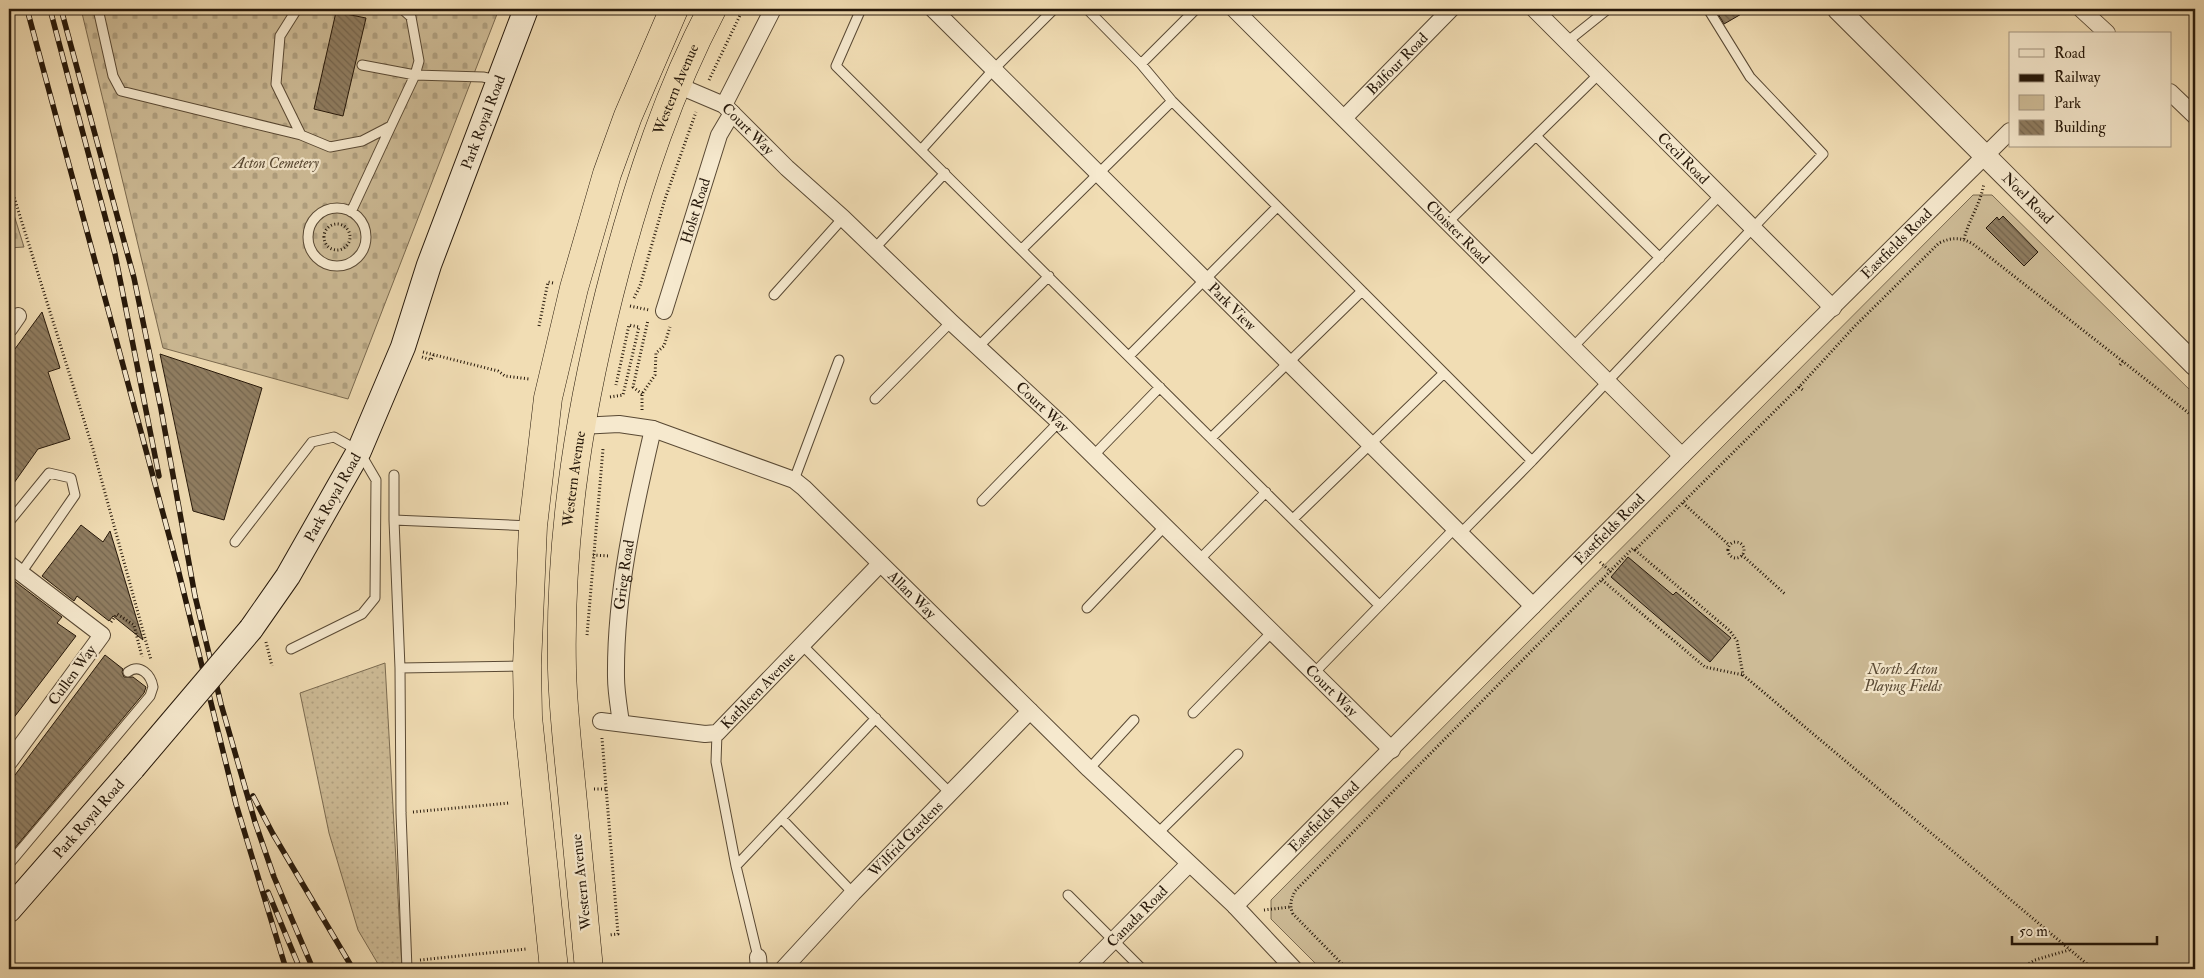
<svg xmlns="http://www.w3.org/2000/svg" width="2204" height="978" font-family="'IM FELL Double Pica',serif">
  <defs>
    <pattern id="grass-dots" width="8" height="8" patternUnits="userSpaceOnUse" patternTransform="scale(1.25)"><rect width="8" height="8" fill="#cebc97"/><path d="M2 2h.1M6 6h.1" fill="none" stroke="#b1a181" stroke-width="1.8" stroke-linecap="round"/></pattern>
    <pattern id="cemetery-stones" width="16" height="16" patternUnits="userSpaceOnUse" patternTransform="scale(1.25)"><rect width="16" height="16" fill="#cebc97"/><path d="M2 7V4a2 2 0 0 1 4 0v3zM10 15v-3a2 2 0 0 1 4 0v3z" fill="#b1a181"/></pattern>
    <pattern id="building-back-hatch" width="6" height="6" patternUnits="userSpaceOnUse" patternTransform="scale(1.25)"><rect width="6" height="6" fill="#907e62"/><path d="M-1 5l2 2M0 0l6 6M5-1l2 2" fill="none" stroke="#75664f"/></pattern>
  </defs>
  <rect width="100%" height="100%" fill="#f1ddb4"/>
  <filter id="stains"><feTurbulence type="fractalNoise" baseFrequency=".004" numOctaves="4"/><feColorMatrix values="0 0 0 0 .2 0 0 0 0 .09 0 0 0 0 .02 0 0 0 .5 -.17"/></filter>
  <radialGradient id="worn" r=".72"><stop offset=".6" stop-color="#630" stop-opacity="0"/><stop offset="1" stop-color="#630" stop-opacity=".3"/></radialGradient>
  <path fill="url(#grass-dots)" stroke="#7a6a50" d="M385,663l17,306h-21l-23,-39 -29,-97 -29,-140z"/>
  <path fill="url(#cemetery-stones)" stroke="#7a6a50" d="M81,9h418l-151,390 -185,-51z
    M9,199l15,48 -15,1z"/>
  <path fill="#cebc97" stroke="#7a6a50" d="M1973,195h19l203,200v574h-874l-50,-50v-19z"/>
  <path fill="url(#building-back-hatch)" stroke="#26180a" d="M1715,9h35l-26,15z
    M336,12l30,6 -23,98 -29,-7z
    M2003,216l35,36 -14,14 -38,-38 11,-11 2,3z
    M42,312l18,56 -12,4 22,67 -32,10 -29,41v-133z
    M160,354l102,34 -38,132 -31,-9z
    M81,525l22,17 7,-11 33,109 -30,-24 -4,5 -32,-25 -3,5 -32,-25z
    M1628,557l45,38 3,-3 55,46 -21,24 -99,-85z
    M9,577l53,40 -5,6 19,13 -67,88z
    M105,655l18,14 -1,3 2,5h9l13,10 -2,6 -135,162v-72z"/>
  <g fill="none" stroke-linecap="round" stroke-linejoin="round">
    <defs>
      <path id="service" d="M98,9l15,67 8,15 180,44
        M297,9l-17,27 -4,48 25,51 29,12 32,-6 29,-15 24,-51 4,-14 -8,-44 -9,-8
        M861,9l-25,57 543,539
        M1087,9l54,55 31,37 360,360 -71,72
        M1568,41l40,-32
        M1141,64l55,-55
        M362,65l53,10 68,2 14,3
        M1536,136l124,122
        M921,150l73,-81 60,-60
        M308 237a29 29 0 1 1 58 0a29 29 0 1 1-58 0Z
        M351,212l40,-86
        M1448,222l152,-149
        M874,249l71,-76
        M1022,249l150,-148
        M774,295l69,-77
        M978,347l71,-71
        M1573,347l148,-153
        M1129,356l148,-149
        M875,399l76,-77
        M1211,438l151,-147
        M1093,456l67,-69
        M1532,461l291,-307 -73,-77 -42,-68
        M394,475v45l6,148 1,145 6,156
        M794,480l45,-120
        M982,501l77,-79
        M1293,519l151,-146
        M394,520l137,6
        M9,522l40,-49 22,5 4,17 -54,78
        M235,542l77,-100 22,-5 25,14 17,29 -1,118 -13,16 -71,35
        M1199,560l67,-68
        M1087,608l78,-82
        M801,644l149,149
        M400,668l124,-2
        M1314,673l141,-145
        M1193,713l79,-81
        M717,733l-1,29 20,104 22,91
        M1089,769l45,-49
        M782,819l71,74
        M1157,834l81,-80
        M9,864l141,-168 3,-9c-2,-12 -13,-24 -25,-15
        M736,866l140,-148
        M1068,895l74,74"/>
      <g id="minor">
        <path id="s1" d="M933,9l600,597"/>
        <path id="s2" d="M1234,9l448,447"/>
        <path id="s3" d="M1534,9l299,299"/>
        <path d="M2081,9l26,24"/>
        <path id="s4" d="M677,85l47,20 63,63 56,50 108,104 108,100 333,328"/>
        <path d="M2170,92l25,24"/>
        <path d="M724,105l49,-96"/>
        <path id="s5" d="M1344,118l107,-109"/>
        <path id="s6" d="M664,311l55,-176 13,-22"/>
        <path d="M9,329l9,-13"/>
        <path id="s7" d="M580,426l39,-2 34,5 141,51 10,8 285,281 146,137 59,63"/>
        <path d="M9,564l93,71 -93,127"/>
        <path id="s8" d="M601,721l104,13 12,-1 163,-169"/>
        <path id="s9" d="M621,723c-2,-15 -5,-31 -5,-46 -1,-83 18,-167 37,-248"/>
        <path id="s10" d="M1235,906l447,-450 328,-325"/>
        <path d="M758,957l1,12"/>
        <path id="s11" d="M783,969l70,-76 177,-182"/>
        <path id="s12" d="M1085,969l104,-105"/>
      </g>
      <g id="tertiary">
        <path id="s13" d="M1838,9l357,356"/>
      </g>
      <g id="secondary">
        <path id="s14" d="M251,629l37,-53 71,-125 44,-104 26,-82 97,-256"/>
        <path id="s15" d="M9,910l124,-142"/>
      </g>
      <g id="trunk">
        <path d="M554,969l-26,-252 -1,-52 6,-139 15,-128 26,-110 33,-114 21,-58 46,-107"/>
        <path id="s16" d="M589,969c-6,-59 -11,-118 -17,-177 -4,-41 -9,-82 -10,-123 -3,-137 19,-269 54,-401 24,-89 53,-177 96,-259"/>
      </g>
    </defs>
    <use href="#service" stroke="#594934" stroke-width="11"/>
    <use href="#minor" stroke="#594934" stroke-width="18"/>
    <use href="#tertiary" stroke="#594934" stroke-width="23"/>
    <use href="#secondary" stroke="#26180a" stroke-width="26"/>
    <use href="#trunk" stroke="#26180a" stroke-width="29"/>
    <path stroke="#26180a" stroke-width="3" stroke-dasharray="1 2.5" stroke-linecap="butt" d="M709,80l34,-71
      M9,181l84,268 58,211
      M324 237a13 13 0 1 1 26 0a13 13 0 1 1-26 0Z
      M1964,239c5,-20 17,-36 20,-56
      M634,298l6,-12 25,-87 31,-87
      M630,306l19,4
      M539,326l9,-44 5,1
      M423,352l75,19 7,5 24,3
      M422,357l9,3 3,-6
      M2120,365l3,-4
      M1799,387l4,3
      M642,394l-9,-7 15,-67
      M610,397l13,-2 16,-68 -10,-2 -13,60
      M642,410v-16l13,-19 1,-22 8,-7 6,-19
      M1683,503l46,42
      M1728 550a8 8 0 1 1 16 0a8 8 0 1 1-16 0Z
      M1635,550l95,81 7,10 6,34 350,294
      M593,555l17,1
      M1742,555l43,39
      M1600,562l11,10
      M1602,580l103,87 38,8
      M111,622l6,-8 17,11 8,32
      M587,635l16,-186
      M266,642l6,24
      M602,738l16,196 -9,1
      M594,789h12
      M413,812l96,-9
      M1264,910l26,-3
      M420,960l106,-11
      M1347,969l-54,-55c-4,-9 -2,-14 2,-23l338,-343 2,2 164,-163 55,-60 85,-84c13,-6 22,-6 34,1l222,174
      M2020,969l15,-9 34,-10"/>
    <use href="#service" stroke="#f6e9ce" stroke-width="9"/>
    <use href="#minor" stroke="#f6e9ce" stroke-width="16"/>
    <use href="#tertiary" stroke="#f6e9ce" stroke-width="21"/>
    <use href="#secondary" stroke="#f6e9ce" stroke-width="24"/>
    <use href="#trunk" stroke="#f1ddb4" stroke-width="28"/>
    <defs>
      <path id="rail" d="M27,9l151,560 58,235 50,165
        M50,9l65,245 44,222
        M61,9l73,269 27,131 34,187 26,108 34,118 19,55 39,92
        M253,796l20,38 80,135
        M268,892l32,77"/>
    </defs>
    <use href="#rail" stroke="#26180a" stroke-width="5.5"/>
    <use href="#rail" stroke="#f6e9ce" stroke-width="4" stroke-dasharray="11" stroke-linecap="butt"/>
    <defs>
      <path id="secondary-bridge" d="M133,768l118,-139"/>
    </defs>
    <use href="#secondary-bridge" stroke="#26180a" stroke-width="26" stroke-linecap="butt"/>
    <use href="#secondary-bridge" stroke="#f6e9ce" stroke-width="24"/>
  </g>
  <g text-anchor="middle" stroke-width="4.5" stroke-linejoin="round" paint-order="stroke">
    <g font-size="15" fill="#26180a" stroke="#f6e9ce">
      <text dy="5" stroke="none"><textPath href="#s5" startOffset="76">Balfour Road</textPath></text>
      <text dy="5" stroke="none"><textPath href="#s16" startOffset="896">Western Avenue</textPath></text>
      <text dy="5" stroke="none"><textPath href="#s14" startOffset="560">Park Royal Road</textPath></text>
      <text dy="5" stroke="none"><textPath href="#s4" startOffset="85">Court Way</textPath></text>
      <text dy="5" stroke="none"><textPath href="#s3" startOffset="211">Cecil Road</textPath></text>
      <text dy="5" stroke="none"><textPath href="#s13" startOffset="268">Noel Road</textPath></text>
      <text dy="5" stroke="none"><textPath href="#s6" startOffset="105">Holst Road</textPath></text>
      <text dy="5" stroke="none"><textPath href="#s2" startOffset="316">Cloister Road</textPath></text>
      <text dy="5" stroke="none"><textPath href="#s10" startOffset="936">Eastfields Road</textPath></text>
      <text dy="5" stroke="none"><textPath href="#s1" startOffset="422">Park View</textPath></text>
      <text dy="5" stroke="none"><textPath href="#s4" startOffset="490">Court Way</textPath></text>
      <text dy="5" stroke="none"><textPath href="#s16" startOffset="492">Western Avenue</textPath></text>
      <text dy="5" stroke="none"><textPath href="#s14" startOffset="155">Park Royal Road</textPath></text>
      <text dy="5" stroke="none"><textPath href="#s10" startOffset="531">Eastfields Road</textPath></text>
      <text dy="5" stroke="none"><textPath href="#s9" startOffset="149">Grieg Road</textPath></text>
      <text dy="5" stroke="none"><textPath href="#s7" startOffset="388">Allan Way</textPath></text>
      <text transform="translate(72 675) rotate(-54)" y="5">Cullen Way</text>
      <text dy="5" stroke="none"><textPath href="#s8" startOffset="176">Kathleen Avenue</textPath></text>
      <text dy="5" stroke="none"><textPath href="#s4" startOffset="895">Court Way</textPath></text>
      <text dy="5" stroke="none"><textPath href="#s10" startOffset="126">Eastfields Road</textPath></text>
      <text dy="5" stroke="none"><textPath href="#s15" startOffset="121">Park Royal Road</textPath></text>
      <text dy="5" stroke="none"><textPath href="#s11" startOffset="179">Wilfrid Gardens</textPath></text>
      <text transform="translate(581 882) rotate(-96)" y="5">Western Avenue</text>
      <text dy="5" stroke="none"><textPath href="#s12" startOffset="74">Canada Road</textPath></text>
    </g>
    <g font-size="15" font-style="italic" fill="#584934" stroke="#f6e9ce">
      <text x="276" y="168">Acton Cemetery</text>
      <text x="1903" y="674">North Acton<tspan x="1903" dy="17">Playing Fields</tspan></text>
    </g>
  </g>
  <rect width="2204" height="978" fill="none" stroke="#f1ddb4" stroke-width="30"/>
  <rect x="10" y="10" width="2184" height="958" fill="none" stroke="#26180a" stroke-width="2.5"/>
  <rect x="15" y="15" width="2174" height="948" fill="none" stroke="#26180a"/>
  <rect x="2009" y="32" width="162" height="115" fill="#f6e9ce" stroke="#a39580"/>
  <rect x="2019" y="49" width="25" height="8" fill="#f6e9ce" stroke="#a39580"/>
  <text x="2054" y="58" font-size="15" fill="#26180a">Road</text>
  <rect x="2019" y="74" width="25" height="8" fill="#26180a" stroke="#a39580"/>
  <text x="2054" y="82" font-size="15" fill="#26180a">Railway</text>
  <rect x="2019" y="95" width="25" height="15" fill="#cebc97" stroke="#a39580"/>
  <text x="2054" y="108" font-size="15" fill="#26180a">Park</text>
  <rect x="2019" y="120" width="25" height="15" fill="url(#building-back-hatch)" stroke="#a39580"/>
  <text x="2054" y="132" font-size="15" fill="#26180a">Building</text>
  <path d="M2012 936v8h145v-8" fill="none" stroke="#26180a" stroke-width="2.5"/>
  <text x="2019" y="936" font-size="15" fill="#26180a" stroke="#f6e9ce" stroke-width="4" paint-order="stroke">50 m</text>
  <rect width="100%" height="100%" filter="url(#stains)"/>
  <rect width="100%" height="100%" fill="url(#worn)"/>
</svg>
